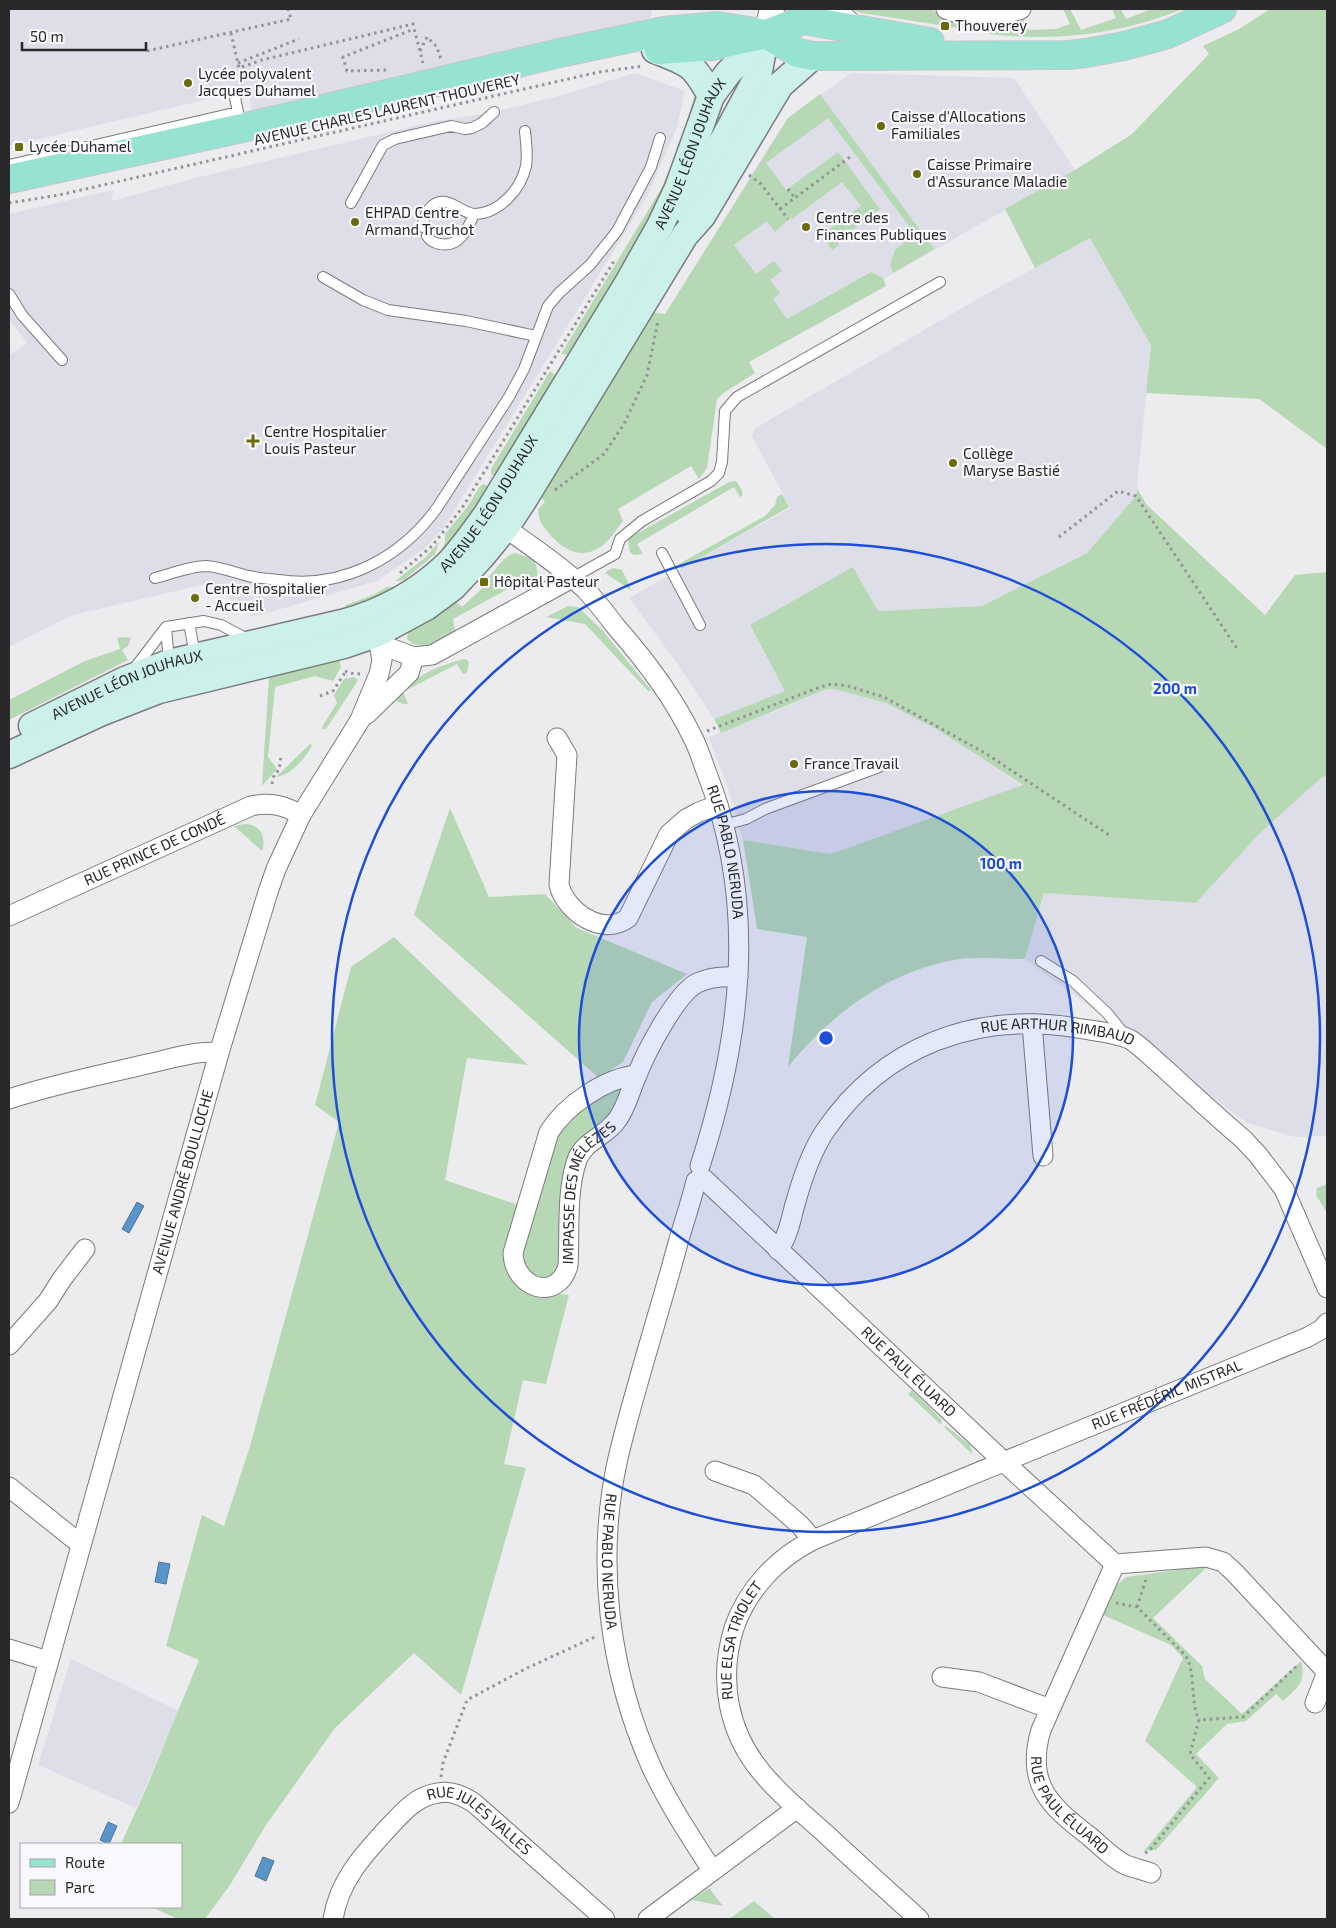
<svg xmlns="http://www.w3.org/2000/svg" width="1336" height="1928" font-family="'Exo 2',sans-serif">
  <rect width="100%" height="100%" fill="#ececef"/>
  <path fill="#dedee9" d="M9,9h642l1,4 -2,5 -194,45 -1,3 -41,10 -2,-4 -160,39 -5,-21 -238,56z
    M635,73l50,18 -8,36 -29,68 -204,332 -19,21 -48,33 -124,36 -43,-34 -137,32 -64,32v-292l18,-12 -18,-24v-105l104,-24 -1,11 83,-23 241,-57 58,-9 68,-17z
    M851,73l163,5 61,92 -358,204 -35,-22 68,-176 38,-58z
    M1090,238l61,108 -15,150 -49,57 -105,53 -104,5 -25,-44 -103,59 35,65 -71,28 -32,-49 -53,-72 161,-90 -38,-72 2,-7 220,-128z
    M834,689l52,14 52,27 85,56 -192,68 -88,-14 -15,-52 -20,-51 71,-27 45,-20z
    M1327,775v361l-32,1 -48,-14 -222,-164 19,-66 152,10 63,-69 61,-55z
    M71,1659l108,52 -43,97 -98,-43z"/>
  <path fill="#b7d8b4" d="M851,9h78l18,7h75l7,14 27,-1 14,-5 -7,-15h7l11,21 35,-12 -4,-9h9l5,10 25,-10h32c-54,22 -112,31 -171,27 -16,0 -33,-5 -49,-7 -34,-6 -68,-11 -102,-16z
    M1270,9h57v440l-68,-50 -113,-6 5,-47 -61,-108 -55,30 -30,-59 70,-39 57,-36 77,-80 -6,-8 36,-17z
    M699,88l-35,115 -93,152 -10,-1 100,-165 18,-41 16,-54z
    M820,94l114,155 -41,24 -3,-8 5,-15 20,-16 -87,-116 -62,45 20,27 52,-38 42,57 -43,32 2,4 -7,5 -10,-15 39,-29 -19,-24 -50,37 -1,-2 -16,15 -8,-11 -33,24 22,29 18,-13 8,10 -12,9 10,13 -7,6 14,20 84,-47 12,6 3,8 -137,76 6,11 -33,21 -5,5 -10,69 -8,11 -8,-13 -73,43 5,12c-6,7 -12,18 -20,24 -19,15 -37,7 -52,-9 -7,-9 -13,-15 -13,-27l7,-7 -7,-9 113,-181 14,2 123,-196z
    M550,371l4,3 2,4 -57,101 -8,-5v-5z
    M736,481l6,9v6l-2,1 -6,-10 -97,57 6,10 -9,1 -4,-3 -2,-10 3,-5 98,-55z
    M484,484l9,6 -55,67 7,-14v-9l23,-28 12,-20z
    M1137,489l10,16 118,110 30,-40 32,-3v203l-7,4 -61,55 -63,69 -152,-10 -19,66c-26,0 -52,-3 -77,2 -67,15 -118,55 -160,106l19,-130 -50,-8 -14,-89 88,14 192,-69 -85,-55 -52,-27 -52,-14 -10,1 -103,43 -7,-14 71,-28 -35,-66 103,-58 25,44 104,-5 105,-53 49,-57z
    M782,494l7,13 -108,62 -2,-5 86,-48 10,-11 2,-8z
    M439,542l-4,12 -29,24v2l-11,1 31,-24z
    M515,553c5,2 12,3 16,5 11,9 6,30 -4,36l-1,-15 -73,40 2,13c-14,8 -34,22 -48,7l1,-7 21,-10 27,-20 6,5 28,-26 -2,-4c9,-8 15,-21 27,-24z
    M614,568l8,2 10,21 -27,-18 3,-3z
    M406,586l-60,28 -1,-6 1,-3 27,-10 14,-8z
    M568,606l10,1 25,24 48,59 -2,2 -64,-68 -39,-7z
    M123,637l8,1 -3,8 -6,4 6,10 -119,60v-20l76,-39 35,-12 -3,-11z
    M339,659l2,8 -8,14 -18,-5 -40,11 -7,70 9,12 -15,17 7,-110z
    M464,659h2l3,3 -2,11 -4,1 -6,-10 -54,28 5,12h-5l-7,-3v-4c19,-21 41,-31 68,-38z
    M354,677l3,2v3l-31,47h-3l-1,-2 15,-24 -3,-8 10,-16z
    M310,744l2,1c-5,12 -22,31 -36,32z
    M450,808l39,89 56,-3 32,34 110,46 -35,28 -29,60 -24,16 -185,-163z
    M245,824c15,0 22,13 17,27l-28,-25z
    M394,937l134,128 -61,-7 -22,122 73,25 -10,47 30,40 31,3 -23,89 -23,-4 -19,84 22,4 -65,227 -47,-42 -79,75 -69,97 -36,60 -25,34h-27l-27,-12h30v-63h-60l27,-60 51,-124 -33,-14 36,-131 22,11 26,-80 89,-324 -24,-17 36,-138z
    M623,1082l-2,23 -38,37 -20,116 -7,20 -16,4 -22,-23 34,-119 16,-23z
    M1327,1184v29l-11,-18 1,-7z
    M912,1390l29,29 1,4 -2,1 -32,-30z
    M946,1426l24,19 3,10 -29,-28z
    M1198,1567h9l-54,51 49,48 3,13 37,35 59,-53c6,22 -4,27 -18,40l-7,-7 -30,27 -19,3 -31,30 23,24 -63,72 -12,1 53,-64 -52,-46 38,-83 -12,-13 -68,-30 14,-30 9,-8z
    M709,1888l14,18 -31,-6z
    M754,1901l21,18h-46z"/>
  <path fill="#5a95ca" stroke="#4b759a" d="M137,1202l7,4 -15,27 -7,-4z
    M159,1562l11,2 -4,20 -11,-2z
    M108,1822l9,4 -8,18 -9,-4z
    M263,1857l11,4 -8,20 -11,-5z"/>
  <g fill="none" stroke-linecap="round" stroke-linejoin="round">
    <defs>
      <path id="service" d="M234,93l4,19
        M9,165l229,-53 3,15
        M351,203l32,-58 12,-6 56,-13 14,3 7,-1 10,-5 12,-11
        M423,227c0,-7 2,-12 6,-18 16,-19 31,5 46,5 25,-1 46,-25 51,-48 2,-12 0,-23 -1,-35
        M427,236c3,5 7,7 13,8 19,4 28,-15 34,-30
        M323,277l40,23 25,10 78,11 70,15
        M9,294l13,21 40,45
        M662,553l38,72
        M155,578c16,-4 35,-12 52,-12 14,1 28,7 41,10 10,2 21,3 31,4 63,9 121,-21 158,-72l72,-111 15,-28 24,-63 11,-13 31,-28 27,-34 34,-64 9,-29
        M572,578l43,-24 5,-15 22,-18 69,-40 8,-8 3,-11 3,-51 12,-14 203,-115
        M189,623l6,32
        M166,627l3,36
        M134,669l32,-42 38,-6 17,4 28,15
        M724,825l22,-6 19,-10 114,-42
        M1041,961l32,20 34,32 18,22"/>
      <g id="minor">
        <path d="M946,9c26,11 50,9 75,0"/>
        <path id="s1" d="M496,521c30,22 63,43 90,69 11,12 21,25 31,38 29,33 56,69 75,108 6,11 10,24 14,35 52,131 36,265 -6,395"/>
        <path d="M379,644l35,13"/>
        <path d="M367,714l42,-41 5,-16 18,-2 140,-77"/>
        <path d="M557,738l10,17 -8,130c7,27 44,52 69,33l41,-84 17,-15 13,-7 19,-7"/>
        <path id="s2" d="M9,916l242,-110c19,-4 33,-1 50,9"/>
        <path d="M1032,1024l11,132"/>
        <path id="s3" d="M637,1075c-32,3 -71,30 -88,57l-36,121c1,35 44,50 55,13 2,-33 -2,-74 9,-106 7,-19 29,-24 40,-40 10,-13 13,-30 20,-45 9,-23 39,-81 60,-92 13,-6 27,-7 41,-6"/>
        <path d="M9,1099c45,-15 92,-24 138,-35 21,-4 51,-15 72,-11"/>
        <path id="s4" d="M704,1179l300,283 111,102 91,-7 17,5 11,10 93,100 -12,31"/>
        <path id="s5" d="M696,1181c-5,21 -12,41 -18,62 -19,71 -43,144 -60,215 -23,103 -9,213 33,308 17,37 39,70 61,104"/>
        <path id="s6" d="M778,1250c11,-14 13,-33 18,-49 7,-25 15,-49 29,-70 58,-85 151,-120 252,-103 16,3 36,4 52,11 10,5 25,21 35,29 26,24 52,48 79,71l15,16 26,34 43,99"/>
        <path d="M9,1345l39,-44 14,-22 23,-30"/>
        <path d="M715,1471l39,14 46,40 13,15"/>
        <path d="M9,1487l65,52 8,3"/>
        <path id="s7" d="M1115,1564l-74,166c-16,54 9,76 48,106 11,9 24,23 37,29 8,3 17,5 25,8"/>
        <path d="M9,1649l39,12"/>
        <path d="M942,1677l37,5 71,27"/>
        <path id="s8" d="M9,1803l210,-750 49,-161 8,-23 25,-54 59,-95 19,-46 3,-14 -3,-16 -7,-22"/>
        <path id="s9" d="M333,1919c6,-38 30,-64 55,-91 15,-16 28,-32 50,-35 13,-3 25,3 36,10l131,116"/>
        <path d="M648,1919l149,-111"/>
        <path id="s10" d="M919,1919c-30,-27 -60,-54 -90,-82 -22,-20 -47,-40 -66,-63 -35,-41 -45,-94 -29,-146 13,-38 43,-70 79,-88l495,-203 14,-8 5,-6"/>
      </g>
      <path id="tertiary" d="M833,9l21,20
        M766,34l6,-25"/>
      <g id="secondary">
        <path d="M655,50c35,14 38,13 56,46"/>
        <path d="M688,212l32,-66 38,-70 8,-42"/>
        <path id="s11" d="M32,726l93,-46 44,-17 173,-40c39,-10 78,-31 107,-60 14,-15 26,-32 38,-49l141,-231 32,-57 18,-38 33,-92 17,-23 38,-39"/>
        <path d="M9,755l91,-42 59,-23 185,-45 32,-11 50,-27 27,-20 29,-31 23,-28 18,-27 162,-266 17,-19 78,-131 33,-29"/>
      </g>
      <path id="primary" d="M659,50l53,-4 54,-12 37,-14 127,22
        M9,179l233,-51 322,-76 100,-21 54,-5 48,8 32,19 15,3 255,-1 18,-2 38,-7 44,-12 54,-25"/>
    </defs>
    <use href="#service" stroke="#7b7b7e" stroke-width="12"/>
    <use href="#minor" stroke="#7b7b7e" stroke-width="21"/>
    <use href="#tertiary" stroke="#7b7b7e" stroke-width="26"/>
    <use href="#secondary" stroke="#7b7b7e" stroke-width="29"/>
    <use href="#primary" stroke="#c7c7c8" stroke-width="30"/>
    <path stroke="#939396" stroke-width="3" stroke-dasharray="2.5 4" stroke-linecap="butt" d="M231,33l8,35 23,-8 151,-36 10,39
      M147,51l144,-32 -3,-10
      M420,51l7,-14 10,10 4,13
      M238,63l61,-24
      M386,70l-39,1 -4,-14 71,-28
      M749,175l12,9 27,35
      M788,189l7,9
      M9,203l50,-8 540,-123 44,-6
      M780,209l70,-52
      M555,490l49,-36 20,-30 23,-49 11,-54
      M1059,537l59,-46 18,5 102,154
      M400,573l32,-27 30,-38 152,-247
      M345,671l4,2 12,1
      M320,696l13,-5 13,-20
      M707,731l113,-44 11,-3 17,2 36,11 101,56 124,82
      M272,784l2,-9 5,-5 2,-14
      M1116,1603l21,4 49,49c10,18 4,44 13,64
      M1137,1607l9,-28
      M441,1777l2,-14 24,-63 60,-32 70,-32
      M1145,1853l4,-2 60,-73 -19,-24 9,-34 44,-3 56,-53"/>
    <use href="#service" stroke="#fff" stroke-width="10"/>
    <use href="#minor" stroke="#fff" stroke-width="19"/>
    <use href="#tertiary" stroke="#fff" stroke-width="24"/>
    <use href="#secondary" stroke="#cbf1e8" stroke-width="26"/>
    <use href="#primary" stroke="#97e3d1" stroke-width="28"/>
  </g>
  <circle cx="826" cy="1038" r="247" fill="#1d4ed8" fill-opacity=".12"/>
  <g fill="none" stroke="#1d4ed8" stroke-width="2.5">
    <circle cx="826" cy="1038" r="247"/>
    <circle cx="826" cy="1038" r="494"/>
  </g>
  <g fill="#6a6b0a" stroke="#f9f9fd" stroke-width="2">
    <rect x="940" y="21" width="10" height="10" rx="2.5"/>
    <circle cx="188" cy="83" r="5"/>
    <circle cx="881" cy="126" r="5"/>
    <rect x="14" y="142" width="10" height="10" rx="2.5"/>
    <circle cx="917" cy="174" r="5"/>
    <circle cx="355" cy="222" r="5"/>
    <circle cx="806" cy="227" r="5"/>
    <path d="M250.5 433.5h5v5h5v5h-5v5h-5v-5h-5v-5h5z"/>
    <circle cx="953" cy="463" r="5"/>
    <rect x="479" y="577" width="10" height="10" rx="2.5"/>
    <circle cx="195" cy="598" r="5"/>
    <circle cx="794" cy="764" r="5"/>
  </g>
  <g text-anchor="middle" stroke-width="4.5" stroke-linejoin="round" paint-order="stroke">
    <g font-size="15" fill="#29292b" stroke="#f9f9fd" text-anchor="start">
      <text x="955" y="31">Thouverey</text>
      <text x="198" y="79">Lycée polyvalent<tspan x="198" dy="17">Jacques Duhamel</tspan></text>
      <text x="891" y="122">Caisse d'Allocations<tspan x="891" dy="17">Familiales</tspan></text>
      <text x="29" y="152">Lycée Duhamel</text>
      <text x="927" y="170">Caisse Primaire<tspan x="927" dy="17">d'Assurance Maladie</tspan></text>
      <text x="365" y="218">EHPAD Centre<tspan x="365" dy="17">Armand Truchot</tspan></text>
      <text x="816" y="223">Centre des<tspan x="816" dy="17">Finances Publiques</tspan></text>
      <text x="264" y="437">Centre Hospitalier<tspan x="264" dy="17">Louis Pasteur</tspan></text>
      <text x="963" y="459">Collège<tspan x="963" dy="17">Maryse Bastié</tspan></text>
      <text x="494" y="587">Hôpital Pasteur</text>
      <text x="205" y="594">Centre hospitalier<tspan x="205" dy="17">- Accueil</tspan></text>
      <text x="804" y="769">France Travail</text>
    </g>
    <g font-size="15" fill="#29292b" stroke="#f9f9fd">
      <text transform="translate(387 110) rotate(-13)" y="5">AVENUE CHARLES LAURENT THOUVEREY</text>
      <text dy="5" stroke="none"><textPath href="#s11" startOffset="929">AVENUE LÉON JOUHAUX</textPath></text>
      <text dy="5" stroke="none"><textPath href="#s11" startOffset="524">AVENUE LÉON JOUHAUX</textPath></text>
      <text dy="5" stroke="none"><textPath href="#s11" startOffset="104">AVENUE LÉON JOUHAUX</textPath></text>
      <text dy="5" stroke="none"><textPath href="#s2" startOffset="160">RUE PRINCE DE CONDÉ</textPath></text>
      <text dy="5" stroke="none"><textPath href="#s1" startOffset="416">RUE PABLO NERUDA</textPath></text>
      <text dy="5" stroke="none"><textPath href="#s6" startOffset="398">RUE ARTHUR RIMBAUD</textPath></text>
      <text dy="5" stroke="none"><textPath href="#s8" startOffset="645">AVENUE ANDRÉ BOULLOCHE</textPath></text>
      <text dy="5" stroke="none"><textPath href="#s3" startOffset="400">IMPASSE DES MÉLÈZES</textPath></text>
      <text dy="5" stroke="none"><textPath href="#s4" startOffset="281">RUE PAUL ÉLUARD</textPath></text>
      <text dy="5" stroke="none"><textPath href="#s10" startOffset="872">RUE FRÉDÉRIC MISTRAL</textPath></text>
      <text dy="5" stroke="none"><textPath href="#s5" startOffset="392">RUE PABLO NERUDA</textPath></text>
      <text dy="5" stroke="none"><textPath href="#s10" startOffset="358">RUE ELSA TRIOLET</textPath></text>
      <text dy="5" stroke="none"><textPath href="#s7" startOffset="270">RUE PAUL ÉLUARD</textPath></text>
      <text dy="5" stroke="none"><textPath href="#s9" startOffset="221">RUE JULES VALLES</textPath></text>
    </g>
  </g>
  <circle cx="826" cy="1038" r="8" fill="#1d4ed8" stroke="#f9f9fd" stroke-width="2.5"/>
  <g font-size="15" text-anchor="middle" font-weight="bold" fill="#1d4ed8" stroke="#f9f9fd" stroke-width="4.5" stroke-linejoin="round" paint-order="stroke">
    <text x="1175" y="694">200 m</text>
    <text x="1001" y="869">100 m</text>
  </g>
  <rect width="1336" height="1928" fill="none" stroke="#29292b" stroke-width="20"/>
  <rect x="20" y="1843" width="162" height="65" fill="#f9f9fd" stroke="#a6a6a9"/>
  <rect x="30" y="1859" width="25" height="8" fill="#97e3d1" stroke="#a6a6a9"/>
  <text x="65" y="1868" font-size="15" fill="#29292b">Route</text>
  <rect x="30" y="1880" width="25" height="15" fill="#b7d8b4" stroke="#a6a6a9"/>
  <text x="65" y="1893" font-size="15" fill="#29292b">Parc</text>
  <path d="M22 42v8h124v-8" fill="none" stroke="#29292b" stroke-width="2.5"/>
  <text x="30" y="42" font-size="15" fill="#29292b" stroke="#f9f9fd" stroke-width="4" paint-order="stroke">50 m</text>
</svg>
